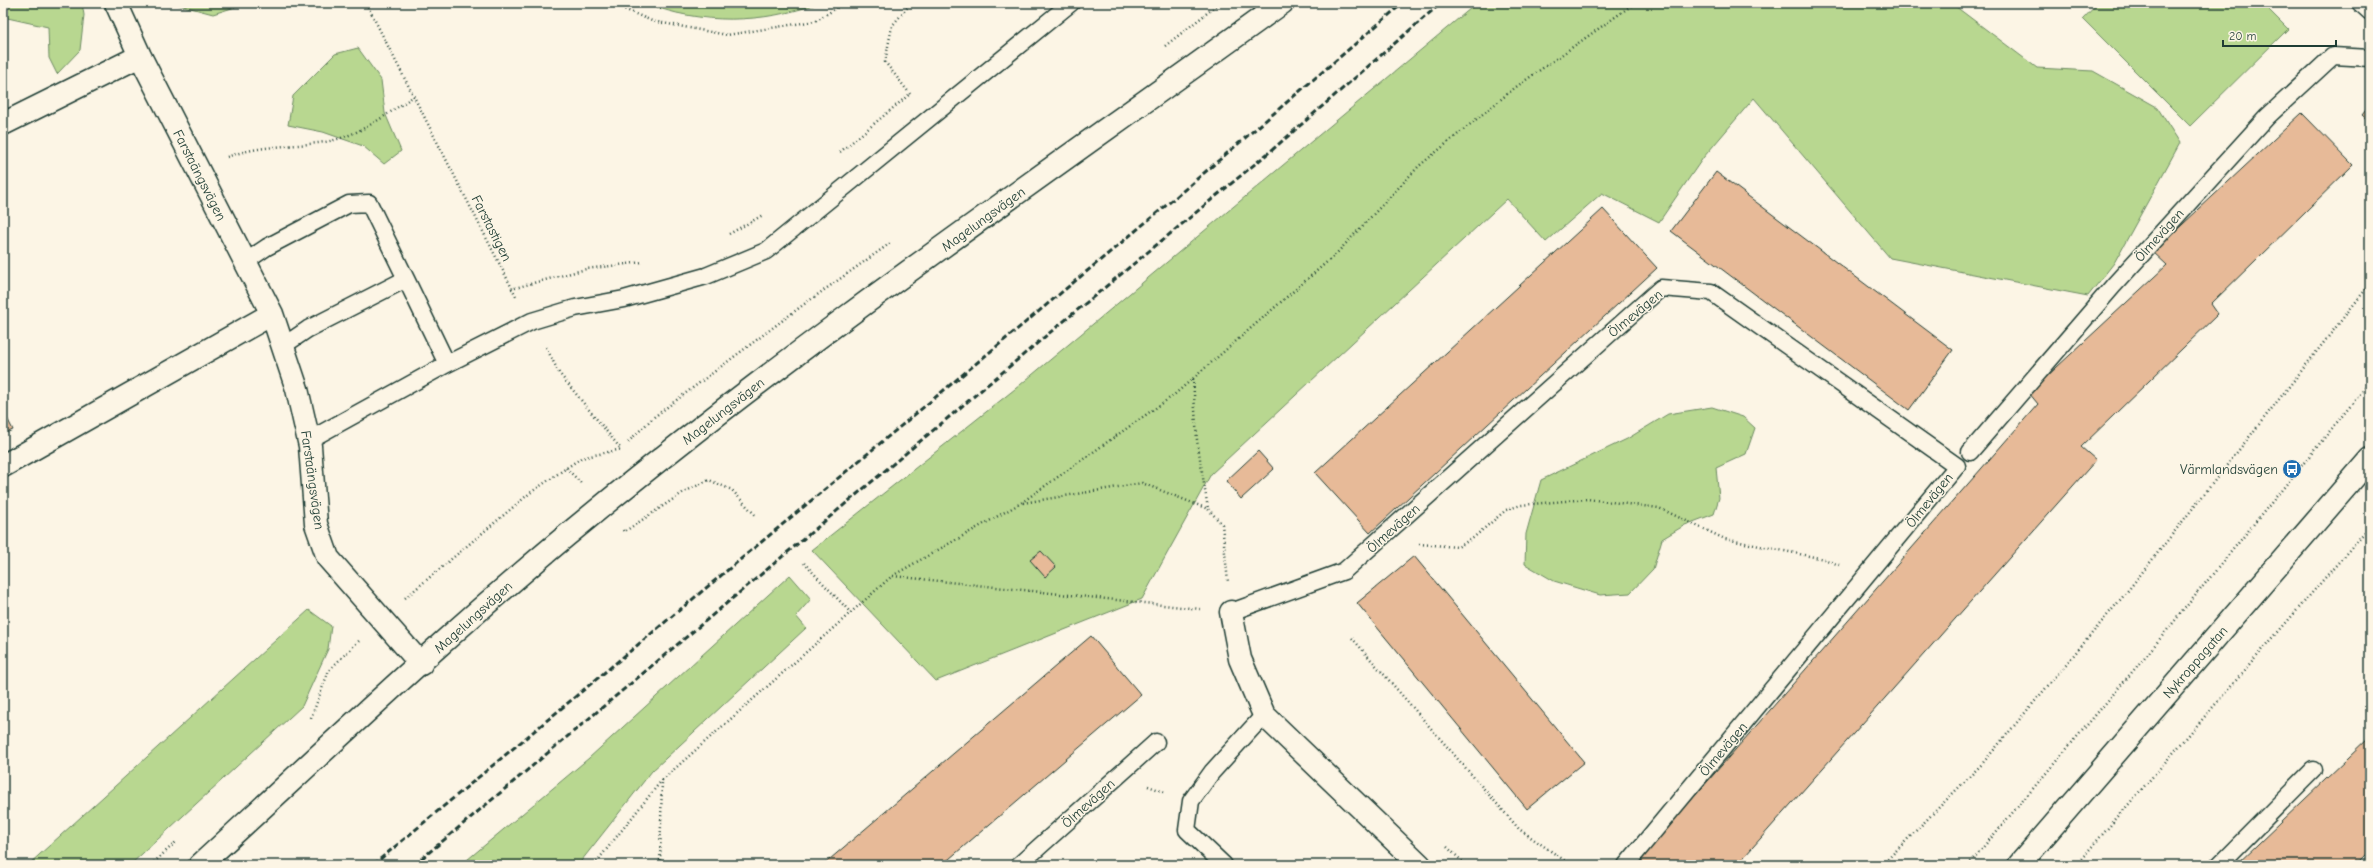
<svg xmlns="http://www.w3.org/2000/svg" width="2373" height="868" font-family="'Comic Neue',sans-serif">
  <rect width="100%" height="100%" fill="#fcf5e5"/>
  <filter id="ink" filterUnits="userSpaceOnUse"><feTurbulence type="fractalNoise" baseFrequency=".025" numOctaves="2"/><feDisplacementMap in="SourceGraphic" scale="8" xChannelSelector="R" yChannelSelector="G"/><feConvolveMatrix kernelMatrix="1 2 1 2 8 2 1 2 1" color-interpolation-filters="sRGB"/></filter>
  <g filter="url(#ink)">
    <path fill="#b8d790" stroke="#6c8a62" d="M3,3h79l2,12 -4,35 -23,24 -8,-16 -1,-31 -45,-10z
      M172,3h76l-35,11z
      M645,3h174c-56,21 -119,22 -174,0z
      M1477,3h474l86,65 56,3 64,36 23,36 -66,120 -26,33 -198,-38 -136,-160 -51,60 -44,64 -57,-29 -56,49 -39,-43 -296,275 -69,125 -206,82 -124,-131 208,-165z
      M2098,3h164l26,26 -98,97 -107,-107z
      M358,48l23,32 4,33 16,38 -17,13 -21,-18 -40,-14 -35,-7 5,-29 42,-42z
      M1712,407l31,10 12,11 -9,26 -30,14 3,30 -5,16 -29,11 -23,14 -9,30 -23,24 -30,2 -46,-14 -29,-17 1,-30 15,-54 86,-41 41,-25z
      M790,575l21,24 -15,17 10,12 -154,143 -74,94h-117l128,-107z
      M309,610l22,16 -3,23 -26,57 -172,159h-102z"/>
    <path fill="#e7ba98" stroke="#1f3d34" d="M2370,105v17l-8,-7z
      M2302,113l51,52 -142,139 7,10 -137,133 15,13 -359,405h-97l-3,-3 401,-458 -9,-11 138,-128 -14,-13z
      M1716,172l237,178 -44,60 -238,-179z
      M1603,209l54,59 -287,265 -55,-60z
      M3,410l10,20 -10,4z
      M1258,451l16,18 -33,30 -15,-18z
      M1041,551l15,16 -11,10 -15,-17z
      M1414,556l170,206 -57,47 -170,-206z
      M1091,636l50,59 -199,170h-119z
      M2370,737v114l-14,14h-120z"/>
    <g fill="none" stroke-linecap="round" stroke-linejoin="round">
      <defs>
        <path id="service" d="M2360,3l10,9
          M245,262l22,-15 82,-43 20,-1 37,76
          M283,346l25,-17 98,-50 41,85 -138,76
          M447,364l85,-43 43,-13 49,-9 82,-23 60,-25 305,-248
          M1970,452l144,-167 153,-168 66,-61 37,2
          M1231,612l113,-41 317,-283 50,4 246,174 -331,399
          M1019,865l137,-123
          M1224,865l-37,-35 4,-29 21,-29 52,-57
          M2219,865l94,-95"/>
        <path id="minor" d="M116,3l24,53 132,258 25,75 13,57 6,78 12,34 93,106
          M3,124l137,-68
          M3,466l269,-152
          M1231,612l9,47 24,56 156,150
          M2019,865l351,-406"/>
        <path id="secondary" d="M200,865c128,-117 254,-238 389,-348 222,-183 460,-345 693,-514"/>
      </defs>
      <use href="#service" stroke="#1f3d34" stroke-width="19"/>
      <use href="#minor" stroke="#1f3d34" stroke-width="25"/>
      <use href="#secondary" stroke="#1f3d34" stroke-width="25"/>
      <path stroke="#1f3d34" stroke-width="2.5" stroke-dasharray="1 3" stroke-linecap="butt" d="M366,3l151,295
        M610,3l42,18 75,14 88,-14 30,-18
        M1165,46l55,-43
        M910,94l-25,-32 7,-36 19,-23
        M840,152l70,-58
        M227,157c32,-12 65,-10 98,-15 34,-6 61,-27 89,-46
        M729,234l34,-19
        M511,289l75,-20 57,-7
        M546,347l13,26 62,76
        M1193,379l4,61 11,69
        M628,442l26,-25 149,-112 89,-63
        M566,468l15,15
        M1023,503l119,-20 66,26 14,15 6,58
        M623,530l1,2 60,-40 25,-12 23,10 25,27
        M1419,544l39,3 15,-9 33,-28 15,-5 66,-6 72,9 66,31 99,20 15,6
        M804,563l47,50
        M893,576l307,33
        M405,598l125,-105 51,-35 41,-9
        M1352,638l167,191 52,36
        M311,718l18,-48 30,-29
        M662,780l230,-204 129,-73 153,-108 161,-140 84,-89 97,-79 119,-84
        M1148,786l17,6
        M1447,847l19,18
        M151,865l25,-23
        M594,865l68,-85 -2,85
        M1882,865l100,-101 144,-171 244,-309
        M1968,865l182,-214 220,-269
        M2076,865l294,-339"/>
      <use href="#service" stroke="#fcf5e5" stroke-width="16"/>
      <use href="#minor" stroke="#fcf5e5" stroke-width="22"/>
      <use href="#secondary" stroke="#fcf5e5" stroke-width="22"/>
      <path stroke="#1f3d34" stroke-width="3" stroke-dasharray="6 3" stroke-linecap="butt" d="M373,865l790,-657 240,-205
        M414,865l633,-530 225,-185 169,-147"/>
    </g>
  </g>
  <defs>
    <symbol id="bus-disc" viewBox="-11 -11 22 22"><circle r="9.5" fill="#1f6fb2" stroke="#fcf5e5"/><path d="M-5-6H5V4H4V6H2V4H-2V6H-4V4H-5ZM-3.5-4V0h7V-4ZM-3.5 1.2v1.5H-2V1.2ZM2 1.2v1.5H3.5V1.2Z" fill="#fff"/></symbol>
  </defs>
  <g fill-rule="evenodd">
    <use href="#bus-disc" x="2281" y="458" width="22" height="22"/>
  </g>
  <g text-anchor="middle" stroke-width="3" stroke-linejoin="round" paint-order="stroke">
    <g font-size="14" fill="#1f3d34" stroke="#fcf5e5">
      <text transform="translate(200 175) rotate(63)" y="5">Farstaängsvägen</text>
      <text transform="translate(983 219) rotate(-36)" y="5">Magelungsvägen</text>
      <text transform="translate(492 228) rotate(63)" y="5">Farstastigen</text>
      <text transform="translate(2159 235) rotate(-48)" y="5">Ölmevägen</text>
      <text transform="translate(1635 313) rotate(-40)" y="5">Ölmevägen</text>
      <text transform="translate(723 411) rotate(-38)" y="5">Magelungsvägen</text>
      <text transform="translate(313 480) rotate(82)" y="5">Farstaängsvägen</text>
      <text transform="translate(1929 500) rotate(-51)" y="5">Ölmevägen</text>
      <text transform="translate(1393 528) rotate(-42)" y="5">Ölmevägen</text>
      <text transform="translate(473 617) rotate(-42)" y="5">Magelungsvägen</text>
      <text transform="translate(2195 662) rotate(-49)" y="5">Nykroppagatan</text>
      <text transform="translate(1723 749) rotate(-50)" y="5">Ölmevägen</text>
      <text transform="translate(1088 803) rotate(-42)" y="5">Ölmevägen</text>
    </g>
    <g font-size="14" fill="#1f3d34" stroke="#fcf5e5" text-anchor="end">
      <text x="2278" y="474">Värmlandsvägen</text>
    </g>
  </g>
  <rect width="2373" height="868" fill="none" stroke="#fcf5e5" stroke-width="16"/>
  <rect x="8" y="8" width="2357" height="852" fill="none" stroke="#1f3d34" stroke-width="1.5" filter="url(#ink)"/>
  <path d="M2223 40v6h113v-6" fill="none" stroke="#1f3d34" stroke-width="2"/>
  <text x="2229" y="40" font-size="12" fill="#1f3d34" stroke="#fcf5e5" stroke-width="3" paint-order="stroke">20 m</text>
</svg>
